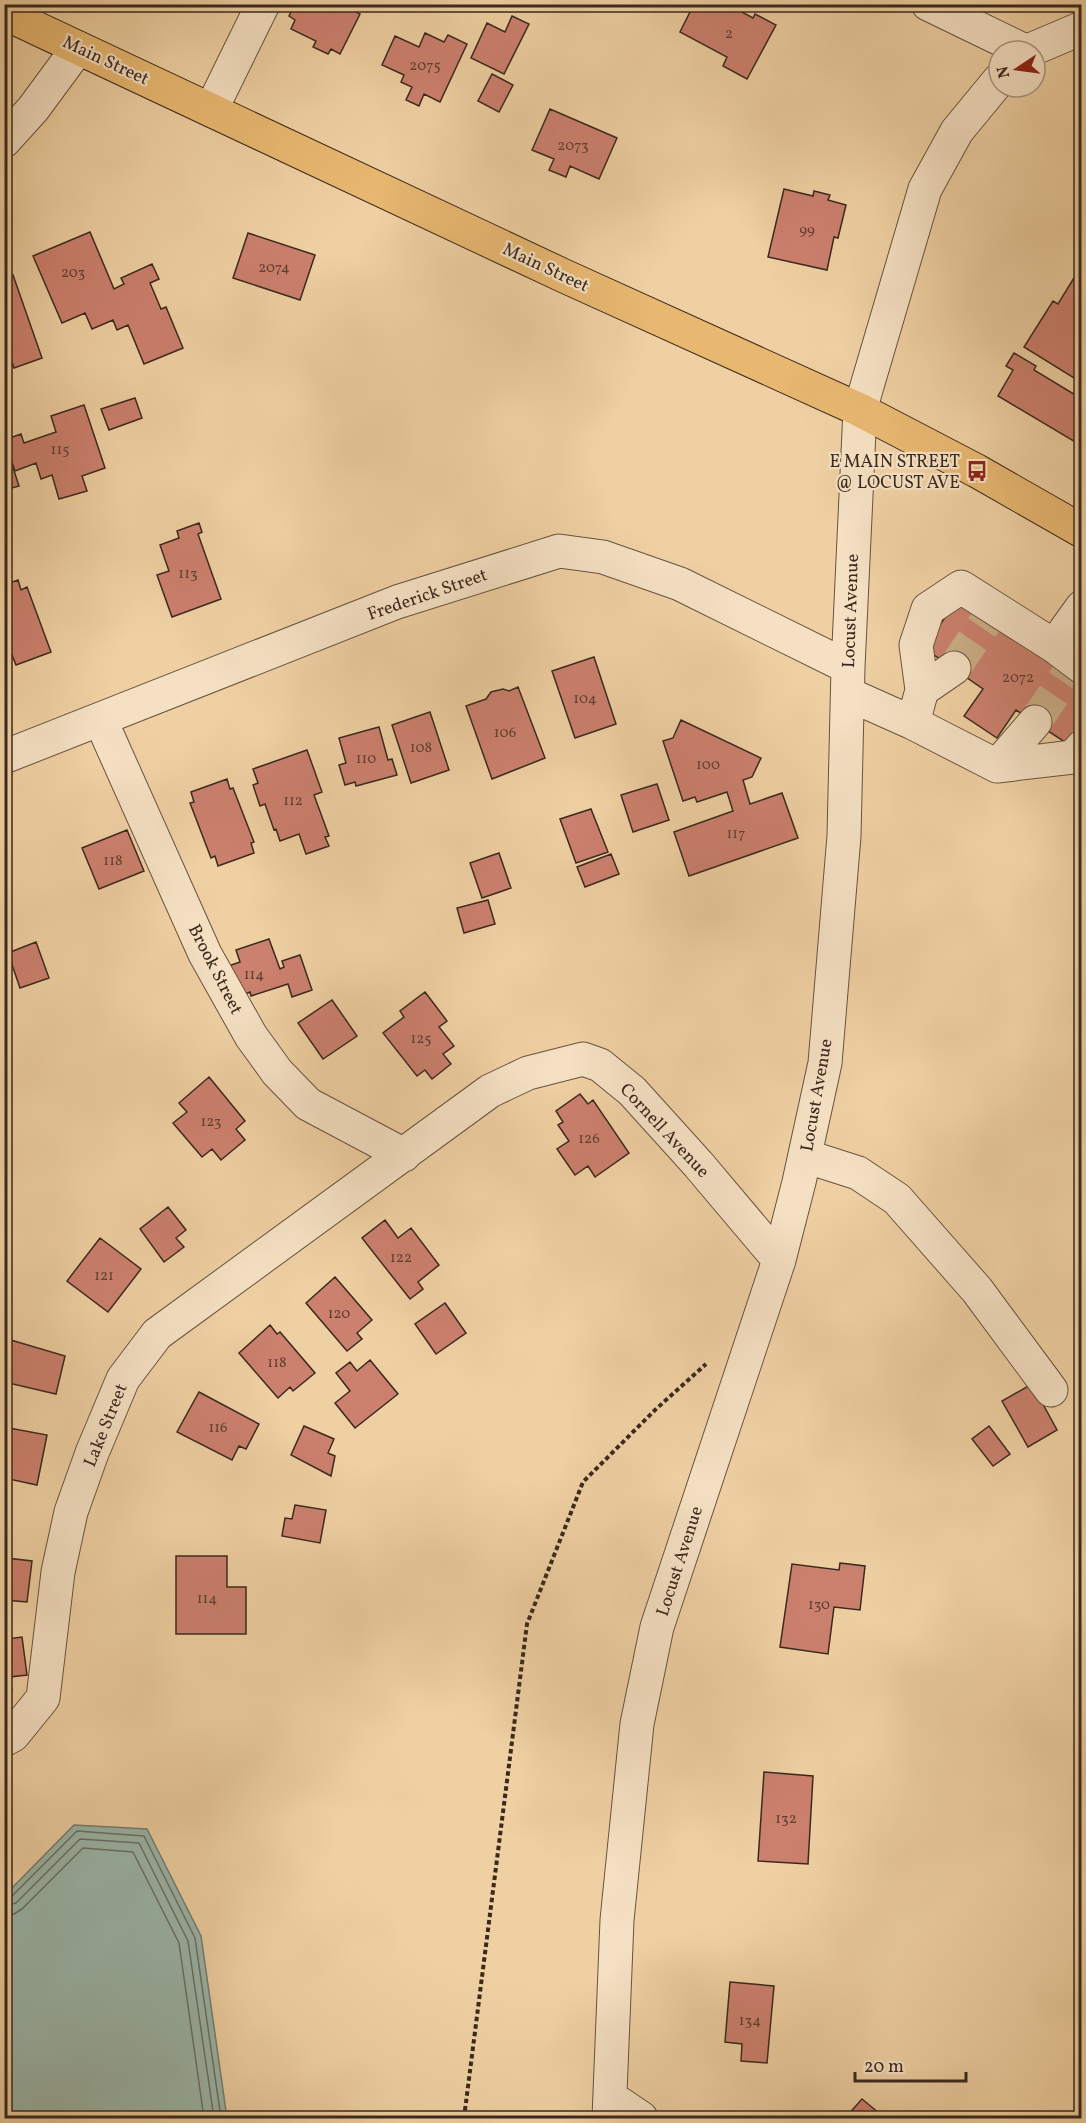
<svg xmlns="http://www.w3.org/2000/svg" width="1086" height="2123" font-family="Vollkorn,serif">
  <rect width="100%" height="100%" fill="#efd0a2"/>
  <filter id="stains"><feTurbulence type="fractalNoise" baseFrequency=".00333" numOctaves="4"/><feColorMatrix values="0 0 0 0 .2 0 0 0 0 .09 0 0 0 0 .02 0 0 0 .5 -.17"/></filter>
  <radialGradient id="worn" r=".72"><stop offset=".6" stop-color="#630" stop-opacity="0"/><stop offset="1" stop-color="#630" stop-opacity=".3"/></radialGradient>
  <path fill="#9ab6aa" stroke="#747e72" stroke-width="1.5" d="M74,1825l73,4 54,107 26,182h-222v-223z"/>
  <g fill="none" stroke-linecap="round" stroke-linejoin="round">
    <path stroke="#6a7064" stroke-width="1.5" d="M4,1899l7,-2 66,-66 67,5 51,102 26,180
      M4,1906l12,-3 64,-64 59,4 49,98 26,177
      M4,1915l10,-1 8,-5 61,-61 50,4 46,91 25,175"/>
  </g>
  <path fill="#cc806e" stroke="#3a291e" stroke-width="1.5" d="M295,4h46l19,10 -20,40 -9,-5 -3,5 -15,-7 3,-6 -25,-12 4,-9 -6,-4z
    M694,4h33l26,14 2,-4 21,11 -29,54 -24,-13 4,-9 -47,-25z
    M512,16l17,8 -25,50 -33,-16 16,-35 18,9z
    M425,33l19,9 4,-7 19,9 -27,58 -16,-8 -5,12 -13,-6 6,-13 -11,-5 3,-7 -22,-10 13,-29 24,11z
    M492,74l21,11 -14,27 -21,-11z
    M550,109l67,29 -18,41 -29,-13 -4,11 -17,-7 5,-11 -22,-9z
    M784,189l29,7 1,-5 16,4 -2,5 18,5 -8,33 -4,-1 -7,33 -59,-13z
    M90,232l24,57 10,-5 -3,-6 31,-14 7,15 -9,4 11,26 5,-2 17,41 -39,16 -16,-39 -11,5 -4,-10 -21,9 -7,-16 -23,10 -29,-67z
    M248,233l67,22 -15,45 -67,-22z
    M1080,268h2v115l-58,-36 29,-46 5,3z
    M13,275l29,83 -28,10 -6,-18 -4,1v-73z
    M1014,353l22,13 -2,4 48,29v47l-84,-50 15,-26 -7,-4z
    M135,398l7,20 -33,12 -8,-21z
    M84,405l21,63 -23,8 5,15 -28,8 -7,-24 -11,4 -5,-16 -21,8 -11,-31 17,-6 3,9 32,-11 -5,-16z
    M8,452l11,34 -15,4v-37z
    M199,523l3,9 -4,2 23,65 -49,18 -15,-42 12,-4 -9,-26 19,-7 -2,-7z
    M18,580l3,10 6,-3 24,65 -35,13 -12,-30v-50z
    M957,600l125,84v54l-8,10 -58,-38 -19,28 -33,-22 19,-27 -59,-41z
    M594,657l22,67 -41,14 -23,-67z
    M518,687l27,71 -53,21 -26,-73 20,-7 5,-7 12,-3 6,2z
    M430,712l19,58 -38,13 -19,-58z
    M681,720l80,38 -9,19 -9,3 7,24 32,-11 16,45 -109,38 -15,-44 59,-21 -6,-19 -30,10 -2,-5 -12,4 -20,-60 10,-3z
    M379,727l9,33 4,-1 5,16 -41,11 -1,-4 -10,3 -6,-20 7,-2 -7,-25z
    M307,750l15,42 -8,3 15,41 -4,1 4,9 -23,8 -7,-20 -19,7 -4,-12 -2,1 -9,-26 -5,2 -7,-21 5,-2 -5,-14z
    M227,779l3,10 3,-1 21,54 -3,1 3,10 -36,13 -3,-10 -4,2 -21,-55 4,-1 -3,-10z
    M657,784l12,36 -36,12 -12,-37z
    M591,809l17,43 -32,11 -16,-44z
    M127,830l17,41 -45,18 -17,-41z
    M499,853l12,35 -29,10 -12,-35z
    M611,854l8,20 -34,13 -8,-20z
    M488,900l7,24 -31,9 -7,-25z
    M269,939l11,30 4,-2 -2,-6 18,-6 12,35 -20,7 -4,-13 -37,12 -1,-4 -18,7 -27,-25 35,-12 -4,-12z
    M36,942l13,36 -29,10 -12,-35z
    M425,992l22,29 -8,6 15,19 -11,8 8,10 -19,15 -7,-9 -8,6 -34,-43 21,-16 -4,-6z
    M332,1000l25,36 -34,23 -25,-36z
    M209,1077l36,44 -9,8 9,11 -24,20 -9,-11 -10,8 -29,-34 14,-11 -8,-9z
    M580,1094l8,10 5,-4 36,53 -34,24 -7,-11 -13,9 -18,-26 12,-8 -11,-16 5,-3 -7,-11z
    M168,1207l18,23 -10,8 8,9 -20,15 -24,-33z
    M385,1220l13,18 13,-10 28,37 -21,17 5,7 -13,10 -48,-61z
    M100,1238l41,31 -33,43 -41,-31z
    M335,1277l37,43 -15,13 5,6 -15,12 -41,-48z
    M445,1303l21,30 -30,21 -21,-30z
    M270,1325l7,9 3,-2 35,41 -22,18 -3,-4 -12,11 -39,-45z
    M4,1338l61,18 -9,38 -52,-12z
    M370,1360l28,34 -43,34 -20,-25 15,-12 -14,-18 14,-11 7,9z
    M1032,1384l25,46 -29,17 -26,-46z
    M199,1392l60,32 -13,25 -7,-3 -7,14 -55,-28z
    M304,1426l30,13 -6,14 7,3 -4,20 -40,-21z
    M989,1426l21,28 -17,12 -21,-27z
    M4,1427l43,8 -10,50 -33,-7z
    M295,1505l31,5 -6,33 -38,-7 3,-18 7,1z
    M4,1544h5l-2,14 25,3 -5,41 -23,-2z
    M176,1556h51v31h19v47h-70z
    M840,1563l25,3 -5,44 -26,-3 -6,47 -48,-7 12,-83 47,6z
    M5,1622l2,17 15,-2 5,38 -17,2 2,14 -8,1z
    M764,1772l49,4 -5,88 -50,-3z
    M730,1982l44,4 -7,77 -26,-2 1,-17 -17,-2z
    M862,2099l23,19h-40z"/>
  <g fill="none" stroke-linecap="round" stroke-linejoin="round">
    <path stroke="#cbaf88" stroke-width="33" stroke-dasharray="33 16" stroke-linecap="butt" d="M954,668l33,-48
      M1035,722l32,-47"/>
    <defs>
      <path id="minor" d="M928,4l97,47
        M1028,51l54,-23
        M211,110l52,-106
        M4,141l29,-32 45,-61
        M1054,646l28,-39
        M922,690l32,-22
        M848,694l65,29 84,43 76,-9 9,-10
        M101,721l104,233 46,82 26,36 31,32 96,51
        M913,723l9,-33 -6,-45 12,-36 33,-22 93,59 28,21
        M4,757l393,-155 162,-51 44,6 77,27 168,83
        M997,766l38,-44
        M805,1156l53,17 39,26 80,91 74,100
        M4,1740l9,-5 30,-37 15,-126 13,-60 21,-59 31,-74 34,-45 333,-243 38,-18 55,-14 17,6 32,26 66,73 81,96
        M610,2097l31,21
        M609,2118l8,-198 20,-196 20,-97 122,-367 20,-78 26,-119 19,-227 4,-169 12,-257 65,-221 32,-58 42,-51"/>
      <path id="major" d="M4,13l558,262 298,135 117,61 105,60"/>
    </defs>
    <use href="#minor" stroke="#67533f" stroke-width="35"/>
    <use href="#major" stroke="#3a291e" stroke-width="35"/>
    <path stroke="#3a291e" stroke-width="4" stroke-dasharray="4.5 3" stroke-linecap="butt" d="M464,2118l63,-494 56,-142 72,-72 51,-46"/>
    <use href="#minor" stroke="#f5e0c3" stroke-width="33"/>
    <use href="#major" stroke="#e8b871" stroke-width="33"/>
  </g>
  <defs>
    <symbol id="bus-bare" viewBox="-9 -9 18 18"><path d="M-5-6H5V4H4V6H2V4H-2V6H-4V4H-5ZM-3.5-4V0h7V-4ZM-3.5 1.2v1.5H-2V1.2ZM2 1.2v1.5H3.5V1.2Z" fill="#8f2418" stroke="#f5e0c3" stroke-width="2.5" paint-order="stroke"/></symbol>
  </defs>
  <g fill-rule="evenodd">
    <use href="#bus-bare" x="962" y="456" width="30" height="30"/>
  </g>
  <g text-anchor="middle" stroke-width="4.5" stroke-linejoin="round" paint-order="stroke">
    <g font-size="15" fill="#5e3f32">
      <text x="729" y="38">2</text>
      <text x="425" y="70">2075</text>
      <text x="573" y="150">2073</text>
      <text x="807" y="234">99</text>
      <text x="274" y="272">2074</text>
      <text x="73" y="277">203</text>
      <text x="60" y="454">115</text>
      <text x="188" y="578">113</text>
      <text x="1018" y="682">2072</text>
      <text x="585" y="703">104</text>
      <text x="505" y="737">106</text>
      <text x="421" y="752">108</text>
      <text x="366" y="763">110</text>
      <text x="708" y="769">100</text>
      <text x="293" y="805">112</text>
      <text x="736" y="838">117</text>
      <text x="113" y="865">118</text>
      <text x="254" y="979">114</text>
      <text x="421" y="1043">125</text>
      <text x="211" y="1126">123</text>
      <text x="589" y="1143">126</text>
      <text x="401" y="1262">122</text>
      <text x="104" y="1280">121</text>
      <text x="339" y="1318">120</text>
      <text x="277" y="1367">118</text>
      <text x="218" y="1432">116</text>
      <text x="207" y="1603">114</text>
      <text x="819" y="1609">130</text>
      <text x="786" y="1823">132</text>
      <text x="750" y="2025">134</text>
    </g>
    <g font-size="18" fill="#3a291e" stroke="#f5e0c3">
      <text transform="translate(106 60) rotate(25)" y="6">Main Street</text>
      <text transform="translate(546 267) rotate(25)" y="6">Main Street</text>
      <text transform="translate(427 594) rotate(-19)" y="6">Frederick Street</text>
      <text transform="translate(850 611) rotate(-88)" y="6">Locust Avenue</text>
      <text transform="translate(216 969) rotate(63)" y="6">Brook Street</text>
      <text transform="translate(816 1095) rotate(-80)" y="6">Locust Avenue</text>
      <text transform="translate(665 1130) rotate(47)" y="6">Cornell Avenue</text>
      <text transform="translate(105 1425) rotate(-68)" y="6">Lake Street</text>
      <text transform="translate(679 1561) rotate(-72)" y="6">Locust Avenue</text>
    </g>
    <g font-size="18" fill="#3a291e" stroke="#f5e0c3" text-anchor="end">
      <text x="960" y="467">E MAIN STREET<tspan x="960" dy="21">@ LOCUST AVE</tspan></text>
    </g>
  </g>
  <rect width="1086" height="2123" fill="none" stroke="#efd0a2" stroke-width="24"/>
  <rect x="6" y="6" width="1074" height="2111" fill="none" stroke="#3a291e" stroke-width="3"/>
  <rect x="12" y="12" width="1062" height="2099" fill="none" stroke="#3a291e" stroke-width="1.5"/>
  <g transform="translate(1017 69) rotate(257)"><circle r="28" fill="#f5e0c3" stroke="#aa9781" stroke-width="1.5"/>
  <path d="M0-4.5L10 22L0 15L-10 22Z" fill="#8f2418"/>
  <text y="-9" font-size="16" font-weight="bold" text-anchor="middle" fill="#3a291e">N</text>
  </g>
  <path d="M855 2072v9h111v-9" fill="none" stroke="#3a291e" stroke-width="3"/>
  <text x="864" y="2072" font-size="18" fill="#3a291e" stroke="#f5e0c3" stroke-width="4.5" paint-order="stroke">20 m</text>
  <rect width="100%" height="100%" filter="url(#stains)"/>
  <rect width="100%" height="100%" fill="url(#worn)"/>
</svg>
